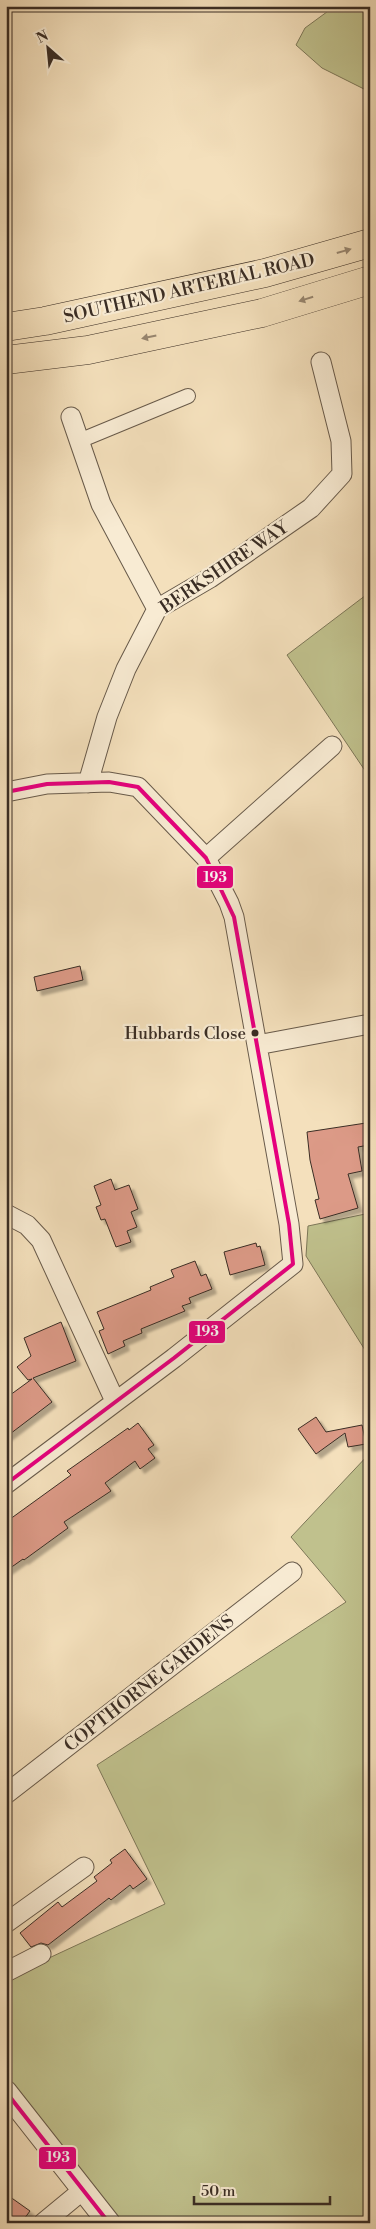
<svg xmlns="http://www.w3.org/2000/svg" width="376" height="2229" font-family="'Libre Bodoni',serif">
  <defs>
    <filter id="shadow"><feDropShadow dx="4.5" dy="4.5" stdDeviation="1" flood-color="#0004"/></filter>
  </defs>
  <rect width="100%" height="100%" fill="#f4e0bc"/>
  <filter id="stains"><feTurbulence type="fractalNoise" baseFrequency=".004" numOctaves="4"/><feColorMatrix values="0 0 0 0 .2 0 0 0 0 .09 0 0 0 0 .02 0 0 0 .5 -.17"/></filter>
  <radialGradient id="worn" r=".72"><stop offset=".6" stop-color="#630" stop-opacity="0"/><stop offset="1" stop-color="#630" stop-opacity=".3"/></radialGradient>
  <path fill="#c0c18d" stroke="#7d7758" d="M335,6h35v86l-48,-24 -26,-23 9,-17z
    M370,592v186l-83,-123z
    M370,1213v145l-64,-102 2,-30z
    M370,1453v770h-257l-107,-134v-111l159,-74 -68,-139 249,-163 -55,-65z"/>
  <path fill="#dc9a87" stroke="#3a2d24" filter="url(#shadow)" d="M80,966l3,14 -46,11 -3,-14z
    M366,1123l3,22 -11,2 4,24 -14,3 10,34 -38,11 -5,-19 4,-1 -9,-39 -3,-28z
    M111,1179l4,11 14,-5 9,24 -7,3 6,15 -10,4 4,11 -15,5 -11,-28 -4,1 -5,-13 5,-2 -7,-19z
    M256,1243l1,4 3,-1 5,19 -35,10 -6,-23z
    M195,1261l6,15 5,-2 6,15 -23,9 2,5 -9,3 3,5 -44,18 1,4 -19,8 2,5 -17,8 -9,-23 5,-2 -7,-17 54,-22 -1,-3 24,-10 -3,-7z
    M61,1322l15,39 -43,17 19,24 -46,35v-39l26,-19 -4,1 -11,-13 14,-11 -7,-18z
    M316,1417l10,15 36,-7 4,19 -18,3 -3,-14 -29,21 -18,-25z
    M138,1423l16,22 -6,4 7,9 -15,11 -5,-8 -30,22 6,8 -47,31 4,6 -44,32 -1,-1 -17,12v-49l65,-47 -4,-4 61,-43 1,2z
    M125,1849l22,30 -14,10 -3,-4 -19,15 -2,-2 -61,47 -7,-2 -10,4 -11,-14 38,-31 4,5 35,-26 -3,-4 18,-14 -2,-3z
    M6,2194l24,17 -9,12h-15z"/>
  <g fill="none" stroke-linecap="round" stroke-linejoin="round">
    <defs>
      <path id="pedestrian" d="M79,441l109,-45"/>
      <path id="minor" d="M71,417l30,87 56,105
        M88,783l19,-66 19,-48 31,-60 53,-31 101,-70 31,-34 -1,-33 -20,-79
        M6,792l41,-8 62,-2 29,5 68,71 23,45 5,14 55,307 4,40 -119,94 -168,126
        M206,858l126,-112
        M257,1045l113,-21
        M6,1214l21,11 14,15 74,161
        M6,1794l286,-222
        M6,1923l78,-56
        M6,1972l35,-18
        M43,2223l40,-33"/>
      <path id="tertiary" d="M6,2092l103,131"/>
      <path id="trunk" d="M6,327l39,-6 220,-48 105,-30
        M6,360l82,-10 174,-37 108,-33"/>
    </defs>
    <use href="#pedestrian" stroke="#685a4a" stroke-width="16"/>
    <use href="#minor" stroke="#685a4a" stroke-width="21"/>
    <use href="#tertiary" stroke="#685a4a" stroke-width="24"/>
    <use href="#trunk" stroke="#3a2d24" stroke-width="29"/>
    <use href="#pedestrian" stroke="#f8ebd3" stroke-width="14"/>
    <use href="#minor" stroke="#f8ebd3" stroke-width="19"/>
    <use href="#tertiary" stroke="#f8ebd3" stroke-width="22"/>
    <use href="#trunk" stroke="#f4e0bc" stroke-width="28"/>
    <defs>
      <path id="bus-1" d="M6,792l41,-8 62,-2 29,5 68,71 28,59 55,307 4,40 -119,94 -168,126
        M6,2092l103,131"/>
    </defs>
    <use href="#bus-1" stroke="#f8ebd3" stroke-width="8"/>
    <use href="#bus-1" stroke="#e5007d" stroke-width="4"/>
  </g>
  <defs><path id="oneway-solid" d="M-6-.8H1V-3.2L6.5 0L1 3.2V.8H-6Z" transform="scale(1.25)"/></defs>
  <g fill="#978670">
    <use href="#oneway-solid" transform="translate(344 251) rotate(-16)"/>
    <use href="#oneway-solid" transform="translate(306 299) rotate(163)"/>
    <use href="#oneway-solid" transform="translate(149 337) rotate(168)"/>
  </g>
  <circle fill="#3a2d24" stroke="#f8ebd3" stroke-width="2" cx="255" cy="1033" r="4.5"/>
  <g text-anchor="middle" stroke-width="4.5" stroke-linejoin="round" paint-order="stroke">
    <g font-size="17" fill="#3a2d24" stroke="#f8ebd3" text-anchor="end">
      <text x="246" y="1039">Hubbards Close</text>
    </g>
    <g font-size="18" fill="#3a2d24" stroke="#f8ebd3">
      <text transform="translate(189 288) rotate(-13)" y="6">SOUTHEND ARTERIAL ROAD</text>
      <text transform="translate(224 567) rotate(-34)" y="6">BERKSHIRE WAY</text>
      <text transform="translate(149 1683) rotate(-38)" y="6">COPTHORNE GARDENS</text>
    </g>
  </g>
  <g stroke="#f8ebd3" stroke-width="2">
    <rect x="196" y="865" width="38" height="24" rx="5" fill="#e5007d"/>
    <rect x="188" y="1320" width="38" height="24" rx="5" fill="#e5007d"/>
    <rect x="38" y="2146" width="39" height="24" rx="5" fill="#e5007d"/>
  </g>
  <g font-size="14" text-anchor="middle" font-weight="bold" fill="#fff">
    <text x="215" y="882">193</text>
    <text x="207" y="1336">193</text>
    <text x="58" y="2162">193</text>
  </g>
  <rect width="376" height="2229" fill="none" stroke="#f4e0bc" stroke-width="25"/>
  <rect x="8" y="8" width="361" height="2214" fill="none" stroke="#3a2d24" stroke-width="2.5"/>
  <rect x="12" y="12" width="351" height="2204" fill="none" stroke="#3a2d24"/>
  <g transform="translate(48 48) rotate(333)" stroke="#f8ebd3" stroke-width="4" paint-order="stroke">
  <path d="M0-4L9 19L0 12L-9 19Z" fill="#3a2d24"/>
  <text y="-8" font-size="14" font-weight="bold" text-anchor="middle" fill="#3a2d24">N</text>
  </g>
  <path d="M194 2196v8h136v-8" fill="none" stroke="#3a2d24" stroke-width="2.5"/>
  <text x="201" y="2196" font-size="15" fill="#3a2d24" stroke="#f8ebd3" stroke-width="4" paint-order="stroke">50 m</text>
  <rect width="100%" height="100%" filter="url(#stains)"/>
  <rect width="100%" height="100%" fill="url(#worn)"/>
</svg>
